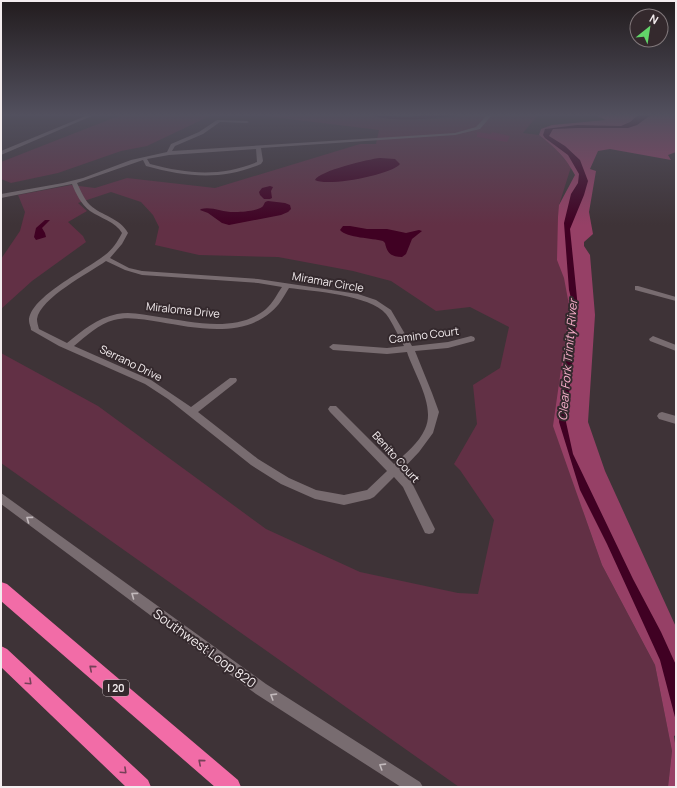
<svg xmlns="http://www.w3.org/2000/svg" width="677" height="788" font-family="Manrope,sans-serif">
  <rect width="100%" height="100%" fill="#3e3337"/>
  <path fill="#623045" d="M121,115h91l-65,31 -26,5 -63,22 -47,10 -10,-4v-17z
    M257,115h130c24,8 57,3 83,0 22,-2 45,0 68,0l-15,18 16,2 14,10 18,22 -12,38 10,100 -2,22 16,184 19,54 53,100 17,86 -4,36h-209l-458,-324v-110l97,53 168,123 94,43 98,21 20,1 16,-74 -34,-50 -6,-6 23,-40 -4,-39 27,-17 9,-41 -39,-20 -34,4 -45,-30 -38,-10 -75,-14 -79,-2 -44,-10 4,-18 -6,-12 -12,-13 -30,-10 -33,11 9,8 -19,11 15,14 3,6 -54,39 -31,28v-50l19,-28 5,-19 -7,-17 53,-10 24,3 32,-10 88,10 145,-44h16l3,-14z"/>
  <path fill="#964066" d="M595,115h81v37l-8,3 3,5 -61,-11 -12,2 -8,18 6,2 -7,41 4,22 -9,8v4l6,9 5,60 -7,107 17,49 71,156v108l-2,1 2,14v37h-8l4,-36 -17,-86 -53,-100 -49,-139 14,-99 2,-22 -5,-27 -7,-18 1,-43 1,-12 16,-30c-9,-17 -20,-28 -36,-40l2,-6 11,-4 54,-5z"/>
  <path fill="#400123" d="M370,115l39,2 14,-2h37c-24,3 -68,8 -90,0z
    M638,115h13l-14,10 -9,3h-51l-24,1 -4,7 16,10 15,14 8,21 -4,14 -14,34 8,79 -12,114 7,32 60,125 28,53 15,33v56l-16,-61 -53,-116 -27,-54 -21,-68 13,-120 -3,-12 -5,-67 7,-29 7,-11 1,-9 -11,-19 -23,-17 -2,-3 2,-6 32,-4 44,1 9,-4z
    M380,158l15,1 5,5c-9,11 -73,23 -85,16 4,-9 54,-21 65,-22z
    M270,186l3,1 -2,4 1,7 -2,1h-6l-4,-4 -1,-3 3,-4z
    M268,201l17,2 5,2 1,4 -3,3 -7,3 -52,10 -7,-2 -14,-10 -8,-3 1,-1c11,-3 23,4 35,3 7,0 20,-1 26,-5 3,-2 1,-5 6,-6z
    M45,220h5l-8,8 3,5 1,4 -10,3 -2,-3 2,-9z
    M343,226h7l17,3h20l19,4 13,-3 3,1 -10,8 -6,15 -4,3c-11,0 -15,-4 -17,-14l-2,-2c-11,-3 -36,-3 -43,-11z"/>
  <path fill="#77244b" d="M477,132l14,2 1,-2 18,4 -3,6 -30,-5z"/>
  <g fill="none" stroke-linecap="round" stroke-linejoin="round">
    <path fill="#786c70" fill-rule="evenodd" d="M88,115h6l-93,40v-4z
      M487,115h5l-12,14 -25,6 -194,13 2,13 -2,3c-40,17 -74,13 -115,2l-3,-6 -66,23c4,8 7,16 13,22 12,11 30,13 38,28l-6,11 -12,14 19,10 13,3 116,8 100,15 18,6 15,10 21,36 36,-4 23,-6 3,1 1,2 -1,2 -26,7 -33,3 17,42 7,19 -6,21 -14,19 -18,19 10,10 24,48 -2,4 -4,1 -4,-1 -22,-46 -9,-10 -20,20 -4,2 -26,6 -29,-6 -34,-15 -30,-19 -83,-66 -23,-15 -86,-38 -28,-16c0,-3 -2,-6 -2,-9 0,-24 59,-52 76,-66 7,-5 13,-14 17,-22 -6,-11 -22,-15 -32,-22 -9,-7 -14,-17 -18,-27l-71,14v-4l62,-11 20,-5 48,-18 36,-8 4,-8 28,-12 18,-12 30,1 2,1 -2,1 -27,-1 -17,12 -28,12 -3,5 283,-18 21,-6zM256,149l1,13c-37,15 -69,12 -107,2l-3,-5 22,-4zM106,261l19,9 17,5 116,8 24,4c-5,7 -9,16 -16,22 -29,24 -73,13 -107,8 -14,-2 -28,-6 -42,-3 -20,4 -35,17 -50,29l-28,-14c-1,-3 -2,-7 -2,-10 3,-21 52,-46 69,-58zM289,288c24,3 81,7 97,26 7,9 12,22 18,32l-17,2 -54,-4 -4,3 4,3 54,4 20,-2c7,22 29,54 18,77 -6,14 -20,25 -31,35l-58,-58h-6l-2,3 2,3 57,59 -20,19 -23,5 -28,-5 -27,-12 -31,-19 -60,-47 38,-30 1,-2 -1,-2h-6l-39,29 -40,-27 -77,-34c12,-10 25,-22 40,-26 15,-4 31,0 46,2 35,6 81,16 111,-10 8,-6 13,-16 18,-24z
      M635,286h3l38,11v4l-41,-11z
      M653,336l23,9v6l-26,-10 -1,-2z
      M662,412l14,4v8l-17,-5 -2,-3 2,-3z
      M1,493l265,191 154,98 3,5h-22l-145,-93 -255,-190z"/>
    <path fill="#f26ca7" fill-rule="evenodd" d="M1,582l6,2 231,196 3,7h-26l-214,-186z
      M1,646l6,3 141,131 3,7h-25l-125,-120z"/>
  </g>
  <defs><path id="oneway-chevron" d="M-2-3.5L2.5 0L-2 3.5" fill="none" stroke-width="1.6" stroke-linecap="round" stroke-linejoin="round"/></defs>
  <g stroke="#c2b9bc">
    <use href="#oneway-chevron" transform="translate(29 519) rotate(-144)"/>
    <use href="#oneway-chevron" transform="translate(134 595) rotate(-144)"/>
    <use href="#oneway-chevron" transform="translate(273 696) rotate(-148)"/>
    <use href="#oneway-chevron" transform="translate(382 766) rotate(-148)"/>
  </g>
  <g stroke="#764058">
    <use href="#oneway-chevron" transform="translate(92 668) rotate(-139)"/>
    <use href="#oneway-chevron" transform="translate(29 682) rotate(43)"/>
    <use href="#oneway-chevron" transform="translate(201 762) rotate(-139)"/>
    <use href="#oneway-chevron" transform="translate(124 771) rotate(43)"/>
  </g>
  <linearGradient id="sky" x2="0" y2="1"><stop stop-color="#221c1e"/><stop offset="0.51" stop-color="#52505e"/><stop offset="1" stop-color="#52505e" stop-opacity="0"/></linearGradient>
  <rect width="677" height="225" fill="url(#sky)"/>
  <g text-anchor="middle" stroke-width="4" stroke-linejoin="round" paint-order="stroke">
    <rect fill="#34292d" stroke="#bab2b4" stroke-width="1" x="103" y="680" width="26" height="16" rx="3"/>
    <g font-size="10" font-weight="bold" fill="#f3ecee">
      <text x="116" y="692">I 20</text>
    </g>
    <g font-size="11" fill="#f3ecee" stroke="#34292d">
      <text transform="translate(328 282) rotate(10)" y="4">Miramar Circle</text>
      <text transform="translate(183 310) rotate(6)" y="4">Miraloma Drive</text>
      <text transform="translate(424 335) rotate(-7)" y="4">Camino Court</text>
      <text transform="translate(131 363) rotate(26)" y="4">Serrano Drive</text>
      <text transform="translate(396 457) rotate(48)" y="4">Benito Court</text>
    </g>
    <g font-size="12" font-style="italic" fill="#fab1cc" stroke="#34292d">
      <text transform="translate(568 360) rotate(-85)" y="4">Clear Fork Trinity River</text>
    </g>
    <g font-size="13" fill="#f3ecee" stroke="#34292d">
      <text transform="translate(205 648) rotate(36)" y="5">Southwest Loop 820</text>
    </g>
  </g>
  <rect width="677" height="788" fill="none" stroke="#f3ecee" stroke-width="4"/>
  <g transform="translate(649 28) rotate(30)"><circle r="19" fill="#34292d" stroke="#80777a"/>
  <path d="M0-3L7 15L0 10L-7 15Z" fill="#62d469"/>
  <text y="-6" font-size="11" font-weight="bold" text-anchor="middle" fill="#f3ecee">N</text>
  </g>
</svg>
